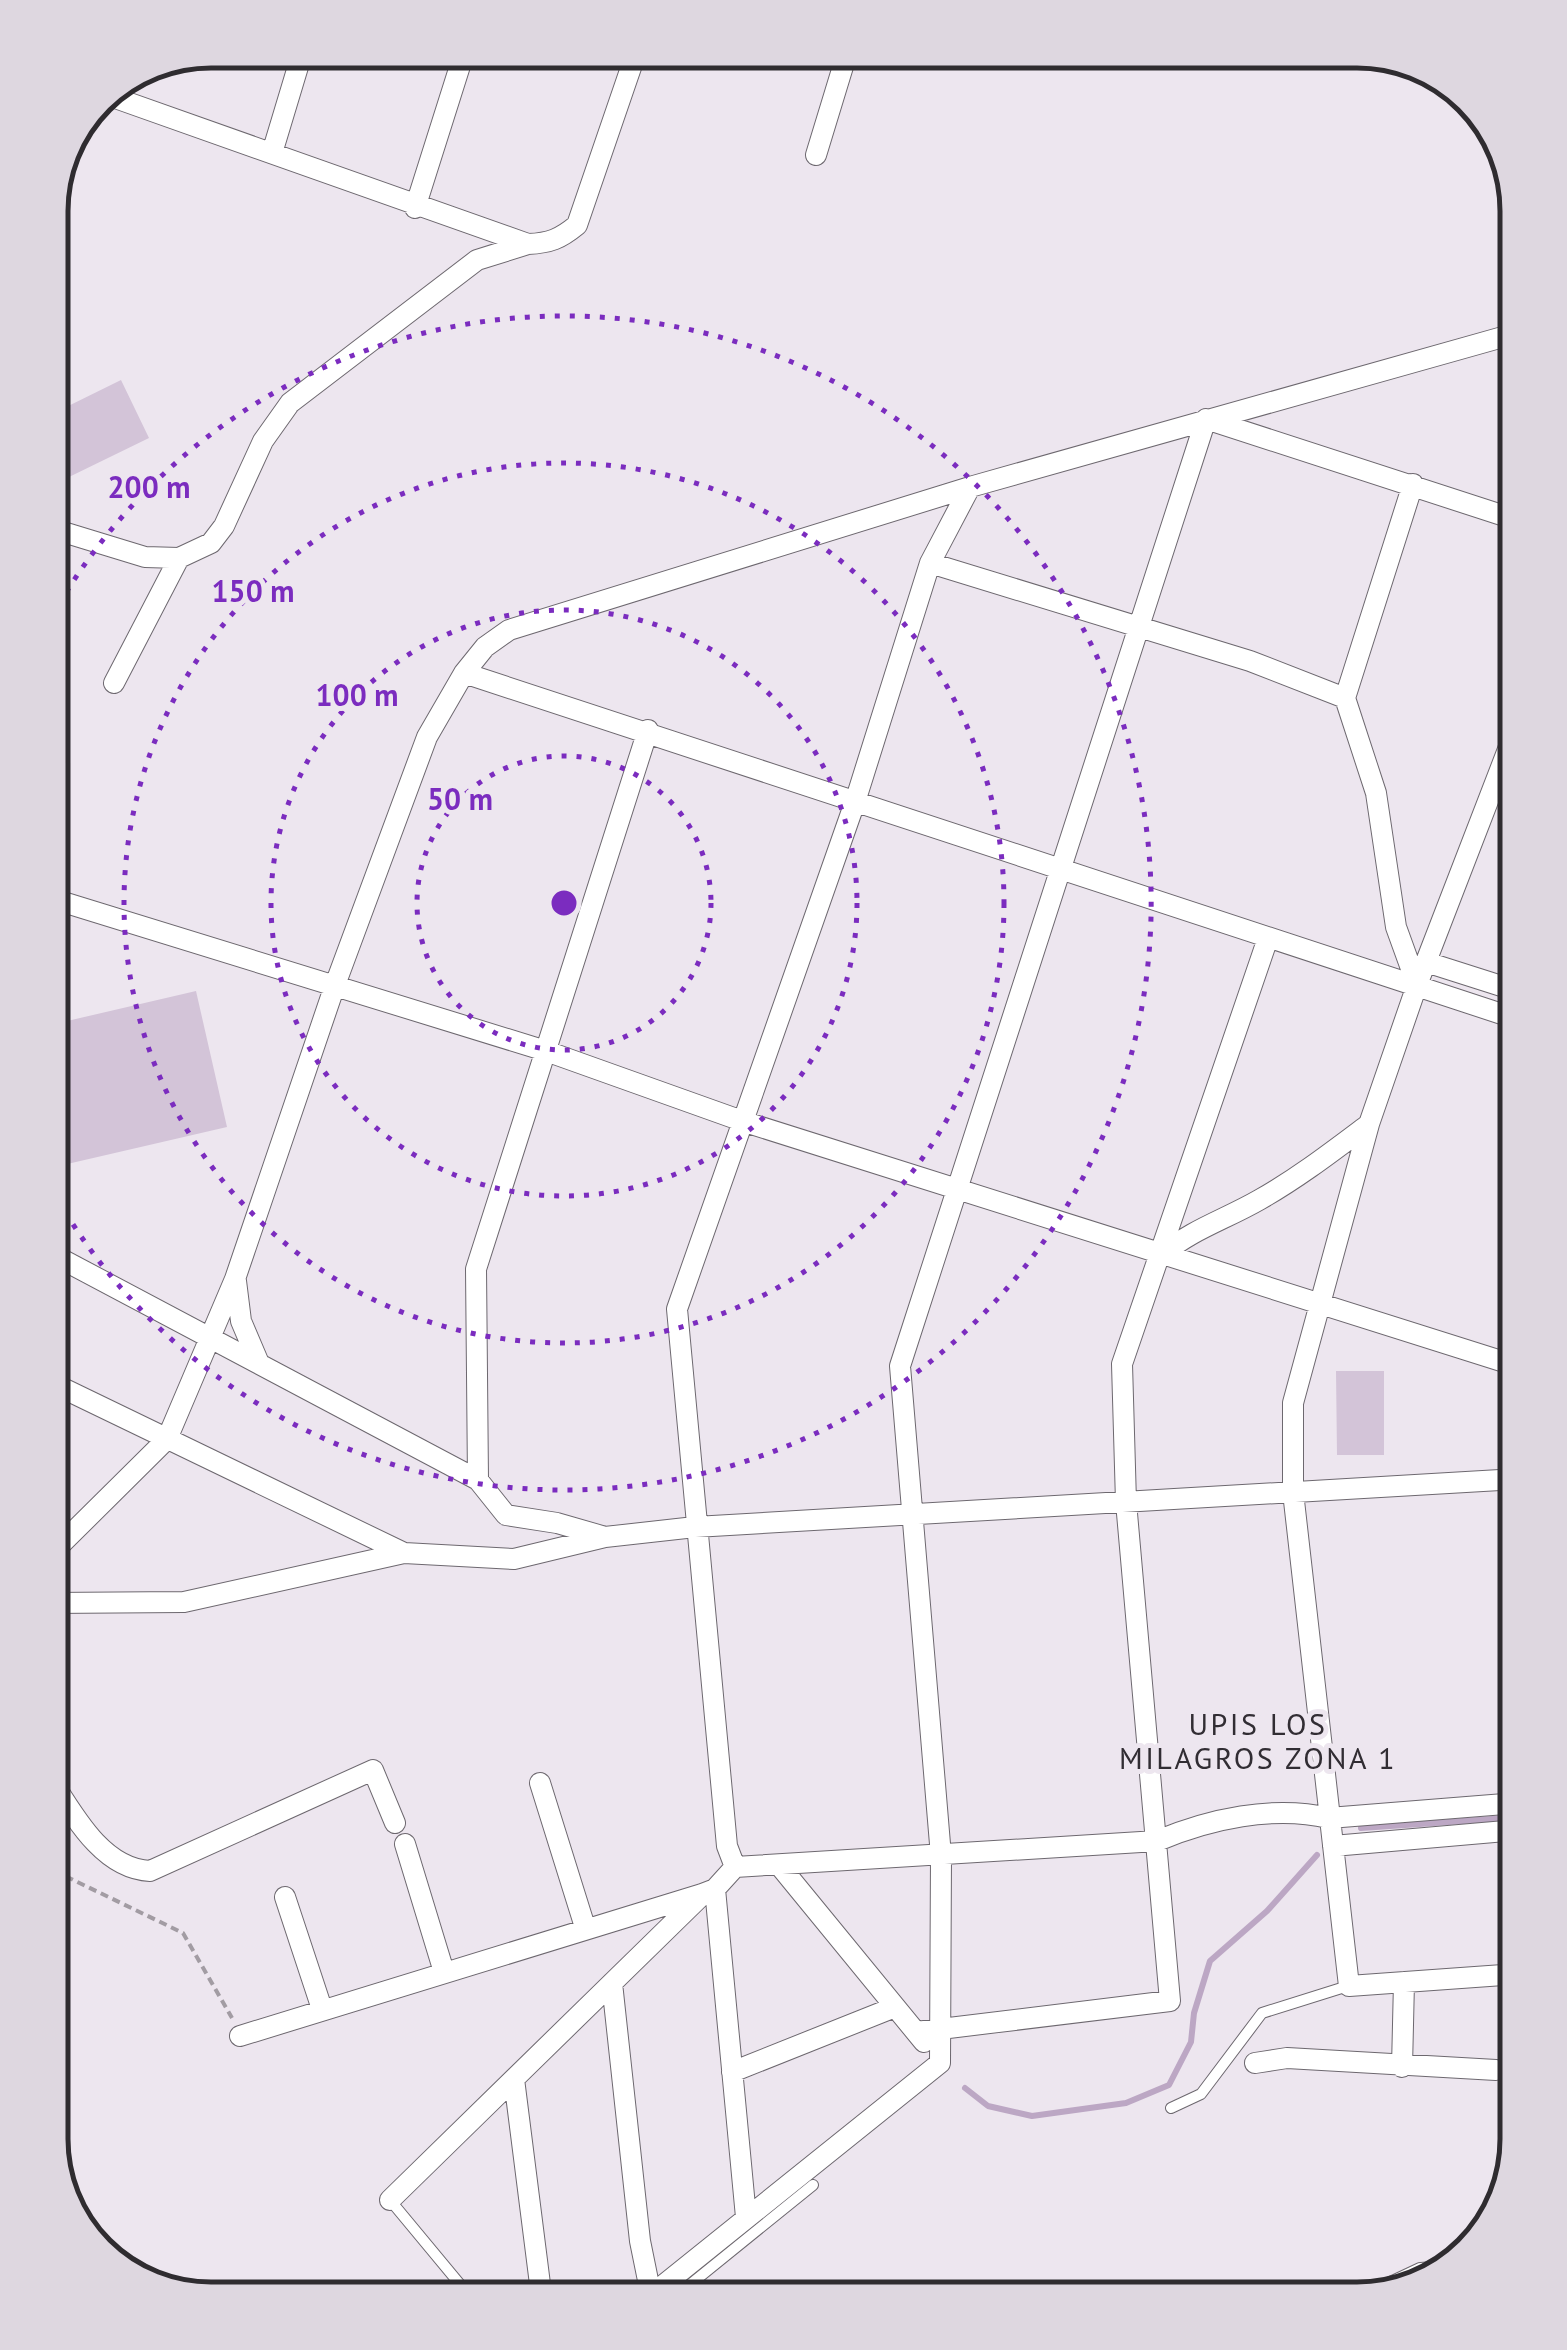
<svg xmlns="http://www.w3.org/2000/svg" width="1567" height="2350" font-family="'PT Sans',sans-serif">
  <rect width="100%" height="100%" fill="#ede6ef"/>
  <path fill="#d3c4d8" d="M121,380l28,58 -80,39 -19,-39v-23z
    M196,991l31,136 -177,41v-143z
    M1336,1371h48v84h-47z"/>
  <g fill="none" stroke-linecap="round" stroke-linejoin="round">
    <path stroke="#bca7c4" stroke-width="6" d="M1361,1828l146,-10
      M965,2088l23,18 44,10 94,-13 43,-18 22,-43 3,-29 16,-52 57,-50 50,-56"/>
    <defs>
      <path id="service" d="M1171,2108l30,-14 61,-81 86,-27
        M390,2200l83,100
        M671,2300l142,-115"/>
      <path id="minor" d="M104,94l424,150c22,-1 32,-5 49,-19l60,-175
        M272,153l31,-103
        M816,155l32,-105
        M415,208l50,-158
        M1413,484l-68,214 31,95 20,134 21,58
        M50,528l95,29 34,1 32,-15 13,-17 39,-85 27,-38 187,-143 51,-16
        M930,563l320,98 95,37
        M464,673l1053,346
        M114,683l65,-125
        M50,898l496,153 199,71 772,244
        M1426,962l91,29
        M50,1253l428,227 28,35 51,8 45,13
        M1163,1254c28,-24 63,-35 96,-54 39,-22 74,-49 110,-76
        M236,1281l5,40 17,40
        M50,1382l354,171
        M478,1480l-2,-211 172,-539
        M50,1555l117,-116 68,-160 100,-294 92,-248 37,-64 21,-26 24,-17 461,-143 547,-154
        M50,1603l134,-1 220,-49 110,6 91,-22 90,-10 822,-48
        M50,1778c23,36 52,91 100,93l223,-101 22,53
        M540,1783l45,144
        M405,1844l39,128
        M1333,1846l184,-16
        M779,1865l145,177
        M735,1867l-8,-21 -50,-537 178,-507 75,-239 40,-76
        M715,1889l31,328
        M285,1897l37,112
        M1517,1974l-168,12 -56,-494v-89l76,-279 48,-139 100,-259
        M612,1983l28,258 11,54 289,-232 1,-207 -41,-490 306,-947 311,101
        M916,2032l254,-31 -44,-499 -4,-138 146,-426
        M240,2036l462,-142 13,-5 20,-22 422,-26c52,-22 116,-36 172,-23l188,-15
        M1255,2063l32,-5 209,12
        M1402,2067l2,-85
        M732,2072l163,-65
        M514,2079l27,213
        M390,2200l311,-304
        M1370,2297l51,-24 23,-2"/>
    </defs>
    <use href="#service" stroke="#6d686f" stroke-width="12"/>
    <use href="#minor" stroke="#6d686f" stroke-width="22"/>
    <path stroke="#a29ca3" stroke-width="4" stroke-dasharray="8 5" stroke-linecap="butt" d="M50,1856l13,19 120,58 49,85"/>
    <use href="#service" stroke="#fff" stroke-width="10"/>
    <use href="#minor" stroke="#fff" stroke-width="20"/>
  </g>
  <g fill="none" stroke="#7b2cbf" stroke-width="5" stroke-dasharray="5 10">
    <circle cx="564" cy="903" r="147"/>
    <circle cx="564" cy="903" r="293"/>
    <circle cx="564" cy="903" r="440"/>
    <path d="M51 618A587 587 0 1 1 51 1188"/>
  </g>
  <g text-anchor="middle" stroke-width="10" stroke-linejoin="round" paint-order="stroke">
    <g font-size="30" letter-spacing="2.5" fill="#312d33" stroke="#ede6ef">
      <text x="1258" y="1735">UPIS LOS<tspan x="1258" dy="34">MILAGROS ZONA 1</tspan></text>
    </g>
  </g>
  <path d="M0 0H1567V2350H0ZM211 68H1357A143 143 0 0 1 1500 211V2139A143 143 0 0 1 1357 2282H211A143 143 0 0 1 68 2139V211A143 143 0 0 1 211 68Z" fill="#ded7e0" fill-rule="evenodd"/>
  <path fill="none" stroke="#2f2c30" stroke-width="5" d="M211 68H1357A143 143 0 0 1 1500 211V2139A143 143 0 0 1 1357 2282H211A143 143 0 0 1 68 2139V211A143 143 0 0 1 211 68Z"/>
  <circle cx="564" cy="903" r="15" fill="#7b2cbf" stroke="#ede6ef" stroke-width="5"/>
  <g font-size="30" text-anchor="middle" font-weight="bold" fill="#7b2cbf" stroke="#ede6ef" stroke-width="10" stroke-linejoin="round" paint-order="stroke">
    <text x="149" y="498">200 m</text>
    <text x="253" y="602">150 m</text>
    <text x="357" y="706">100 m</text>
    <text x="460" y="810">50 m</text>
  </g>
</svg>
